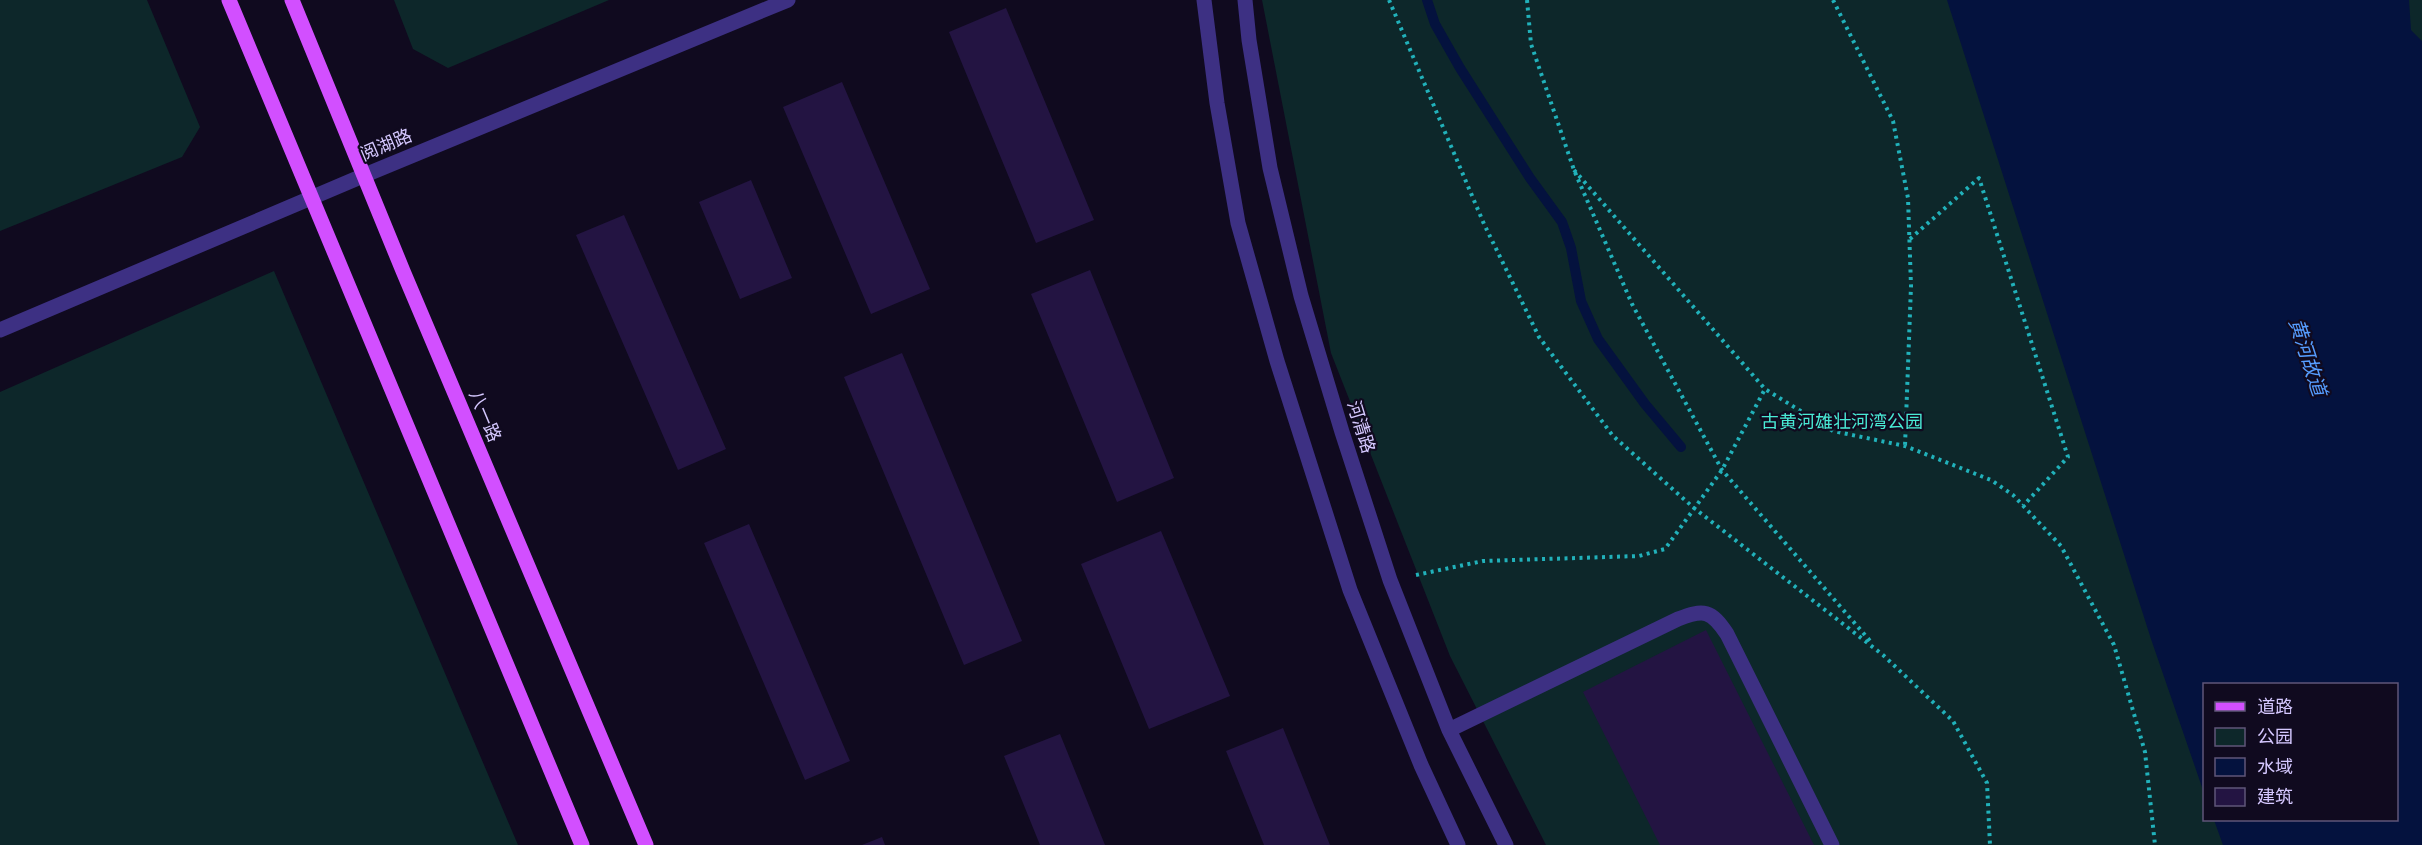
<svg xmlns="http://www.w3.org/2000/svg" width="2422" height="845" font-family="Jost,'Noto Sans SC',sans-serif">
  <rect width="100%" height="100%" fill="#100a1f"/>
  <path fill="#0d272a" fill-rule="evenodd" d="M0,0h147l53,127 -18,30 -182,74z
    M394,0h215l-161,68 -35,-19z
    M1262,0h1160v845h-876l-96,-189 -119,-303zM2204,684h192v136h-192z
    M274,271l244,574h-518v-453z"/>
  <path fill="#04123e" d="M1947,0h462l2,30 11,11v804h-199l-9,-25h182v-136h-192v109l-53,-154z"/>
  <g fill="none" stroke-linecap="round" stroke-linejoin="round">
    <path stroke="#04123e" stroke-width="10" d="M1427,0l8,24 25,44 70,110 32,44 9,26 10,53 17,38 47,65 36,43"/>
  </g>
  <path fill="#231442" d="M1006,8l88,212 -58,23 -87,-211z
    M842,82l88,207 -59,25 -88,-207z
    M751,180l41,98 -52,21 -41,-97z
    M624,215l102,234 -48,21 -102,-235z
    M1090,270l84,208 -57,24 -86,-208z
    M902,353l120,288 -58,24 -120,-288z
    M749,524l101,237 -45,19 -101,-237z
    M1161,531l69,165 -81,33 -68,-165z
    M1706,630l108,215h-154l-77,-153z
    M1283,728l47,117h-66l-38,-94z
    M1060,734l45,111h-65l-36,-89z
    M882,837l3,8h-23z"/>
  <g fill="none" stroke-linecap="round" stroke-linejoin="round">
    <path stroke="#21b1ba" stroke-width="4" stroke-dasharray="3 4.5" stroke-linecap="butt" d="M1389,0l95,224 55,113 74,99 81,72 189,147 70,66 34,62 3,62
      M1527,0l4,44 43,126 58,134 90,166 149,172
      M1833,0l60,121 15,77 3,88 -6,160
      M1574,170l191,219 68,42 72,15 86,34 22,15 48,51 53,99 31,107 10,93
      M1910,239l69,-61 89,279 -45,49
      M1416,575l67,-14 156,-5 26,-7 57,-79 43,-81"/>
    <path stroke="#3d3083" stroke-width="15" d="M1204,0l13,103 21,120 39,138 73,229 71,175 37,80
      M1245,0l4,40 21,128 31,128 41,136 48,148 59,150 57,115
      M0,330l365,-155 423,-175
      M1449,730l229,-111c26,-10 33,-9 49,15l105,211"/>
    <path stroke="#d24fff" stroke-width="15" d="M229,0l353,845
      M292,0l111,271 243,574"/>
  </g>
  <g text-anchor="middle" stroke-width="4.5" stroke-linejoin="round" paint-order="stroke">
    <g font-size="18" fill="#d5c8ff" stroke="#100a1f">
      <text transform="translate(386 145) rotate(-23)" y="6">阅湖路</text>
      <text transform="translate(485 416) rotate(67)" y="6">八一路</text>
      <text transform="translate(1361 427) rotate(73)" y="6">河清路</text>
    </g>
    <g font-size="18" fill="#49ead5" stroke="#100a1f">
      <text x="1842" y="428">古黄河雄壮河湾公园</text>
    </g>
    <g font-size="20" font-style="italic" fill="#569dff" stroke="#100a1f">
      <text transform="translate(2308 357) rotate(72)" y="7">黄河故道</text>
    </g>
  </g>
  <rect x="2203" y="683" width="195" height="138" fill="#100a1f" stroke="#5f5679" stroke-width="1.5"/>
  <rect x="2215" y="702" width="30" height="9" fill="#d24fff" stroke="#5f5679" stroke-width="1.5"/>
  <text x="2257" y="713" font-size="18" fill="#d5c8ff">道路</text>
  <rect x="2215" y="728" width="30" height="18" fill="#0d272a" stroke="#5f5679" stroke-width="1.5"/>
  <text x="2257" y="743" font-size="18" fill="#d5c8ff">公园</text>
  <rect x="2215" y="758" width="30" height="18" fill="#04123e" stroke="#5f5679" stroke-width="1.5"/>
  <text x="2257" y="773" font-size="18" fill="#d5c8ff">水域</text>
  <rect x="2215" y="788" width="30" height="18" fill="#231442" stroke="#5f5679" stroke-width="1.5"/>
  <text x="2257" y="803" font-size="18" fill="#d5c8ff">建筑</text>
</svg>
